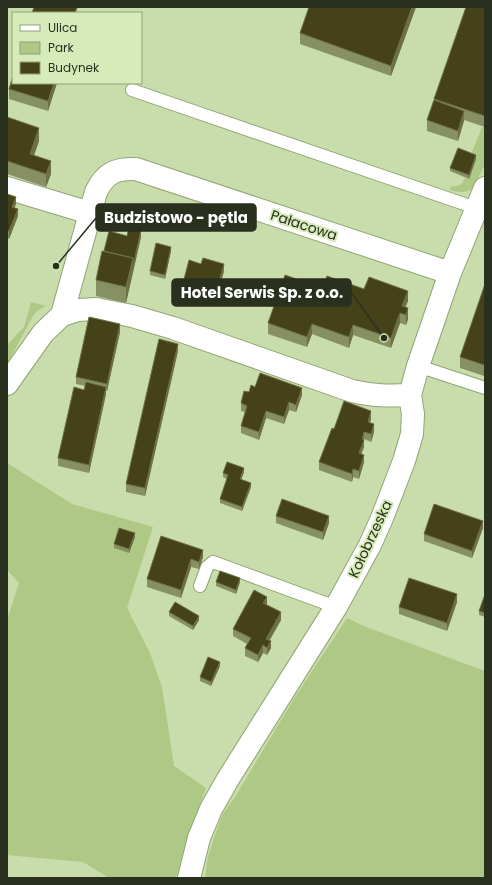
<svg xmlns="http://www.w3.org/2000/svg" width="492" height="885" font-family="Poppins,sans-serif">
  <rect width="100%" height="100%" fill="#c9ddac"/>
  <path fill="#aec886" d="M482,127h3v37l-12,24c-8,6 -15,4 -23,2l1,-4c8,1 11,-1 14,-8l4,1 7,-20 -6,-2z
    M31,302l15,4 -9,5 -4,5 -26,48v-19l17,-18z
    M7,463l65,41 81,23 -26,81 23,45 12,34 12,79 32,22 -11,30 -19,60h-67l-26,-16 -76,-7v-235l12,-37 -12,-13z
    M347,618l19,9 119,44v207h-280l3,-22 14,-41 13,-18 60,-100z"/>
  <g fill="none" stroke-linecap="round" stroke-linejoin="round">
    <defs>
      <path id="lane" d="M132,90l344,118
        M418,366l67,22
        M200,586l7,-19 6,-5 123,45"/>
      <path id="street" d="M7,188l83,25
        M62,315l34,-123c9,-19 20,-24 40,-23l314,104
        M7,384l36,-51 19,-18 16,-5 18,-1 36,7 41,12 179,63c22,5 36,5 58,4
        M189,878l10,-40 12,-29 17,-30 108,-172 34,-62 12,-27 22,-57 8,-27 1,-20 -3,-19 8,-29 32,-93 35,-85"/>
    </defs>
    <use href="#lane" stroke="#91a474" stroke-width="14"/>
    <use href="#street" stroke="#91a474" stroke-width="24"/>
    <use href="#lane" stroke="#fff" stroke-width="12"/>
    <use href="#street" stroke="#fff" stroke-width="22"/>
  </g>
  <path fill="#879062" d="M309,7h107l-25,69 -91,-32v-11z
    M485,7v120l-21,-7 -6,21 -31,-10v-11l7,-21z
    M13,83h44l-9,28 -39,-12v-10z
    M7,117l32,24 -5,14 17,19 -5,13 -39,-13z
    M476,159l-7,20 -19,-8v-3z
    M7,194l9,10 -2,3 4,9 -9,23 -2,-1z
    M127,236l14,1 -15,66 -30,-7v-16l8,-29z
    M171,251l-6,28 -15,-4v-4z
    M224,271l-9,32 -14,-3v1l-6,-1v-6l-12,-3v-8z
    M485,284v89l-1,3 -24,-8v-11z
    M322,288l42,1 44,12 -3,6 3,12 -2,6 -6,-2 -9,25 -38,-13 -4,13 -37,-14 -5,13 -39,-13v-11z
    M120,332l-13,59h-1v3l-17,79 -31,-7v-8l26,-68 1,-4 -9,-2v-7z
    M178,351l-33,145 -19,-4v-8z
    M255,387l47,8 -6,17 -7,-2 -5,14 -18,-6 -7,22 -18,-7v-7l4,-14 -4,-1v-8l8,-11z
    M371,419l-1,3 4,10 -3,10 -7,-3v8l-3,7 3,8 -5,17 -6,-2 -1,5 -33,-12v-8l15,-33z
    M244,472l-3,8 10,7 -9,24 -22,-8v-4l7,-20 -4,-2v-4z
    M276,516l53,7 -6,17 -47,-17z
    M483,528l-11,30 -48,-17v-7z
    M161,536l42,21 -4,12 -8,-2 -10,31 -34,-11v-8z
    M135,537l-6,16 -15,-5v-4z
    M216,582h24l-4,12 -20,-8z
    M485,597v20l-6,-2v-4z
    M457,602l-10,29 -48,-17v-7z
    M267,604l-1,1 15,15 -11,20 1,8 -4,7 -4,-2 -5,9 -13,-6v-8l2,-4 -14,-8v-7z
    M169,612l30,8 -6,10 -24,-14z
    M220,666l-9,20 -11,-5v-4z"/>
  <path fill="#6d7045" d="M412,7h4l-25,69v-10z
    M54,83h3l-9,28v-10z
    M464,111v10l-6,20v-10z
    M39,128v13l-9,26v-13z
    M476,155v4l-7,20v-4z
    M51,161v13l-5,13v-13z
    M16,197v7l-4,10v-7z
    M18,209v7l-9,23v-8z
    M141,230v7l-15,66v-16l7,-29z
    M171,247v4l-6,28v-4z
    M224,264v7l-9,32v-7z
    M408,291v10l-5,13 -1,-8z
    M408,308v11l-2,6v-10z
    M400,313v10l-9,25v-10z
    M120,324v8l-13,59v-7z
    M312,324v10l-5,13v-10z
    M353,325v10l-4,13v-11z
    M178,344v7l-33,145v-8z
    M485,363v10l-1,3v-11z
    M106,387v7l-17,79v-8z
    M302,388v7l-6,17v-7z
    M289,402v8l-5,14v-7z
    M266,411v7l-7,22v-8z
    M371,411v8l-3,10v-7z
    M374,424v8l-3,10v-8z
    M364,432v15l-5,13v-7l3,-14z
    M364,455v7l-5,17v-8z
    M244,468v4l-4,11v-4z
    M353,469v8l-1,5v-8z
    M251,483v4l-9,24v-4z
    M329,516v7l-6,17v-8z
    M483,521v7l-11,30v-7z
    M135,533v4l-6,16v-4z
    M203,550v7l-4,12v-7z
    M191,559v8l-10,31v-8z
    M240,578v4l-4,12v-4z
    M457,594v8l-10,29v-8z
    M267,597v7l-4,6v-7z
    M281,612v8l-15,26v-7z
    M199,616v4l-6,10v-4z
    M271,641v7l-4,7v-7z
    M263,645v8l-5,9v-7z
    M220,662v4l-9,20v-4z"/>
  <path fill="#454219" stroke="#6d7045" d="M34,7h38l5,1 -2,5h-43z
    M309,7h103l-21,59 -91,-33z
    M466,7h19v109l-51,-17z
    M13,76v7h41l-6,18 -39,-12z
    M434,100l30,11 -6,20 -31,-11z
    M7,117l32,11 -9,26 21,7 -5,13 -39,-13z
    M458,148l18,7 -7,20 -19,-7z
    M7,194l9,3 -4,10 6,2 -9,22h-2z
    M129,227l12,3 -8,36v-8l-29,-7 5,-20 18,5z
    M156,243l15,4 -6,28 -15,-4z
    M102,251l31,7 -7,29 -30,-7z
    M203,258l21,6 -9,32 -14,-4v2l-6,-2 1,-5 -13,-4 6,-23 12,4z
    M285,275l37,13 5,-12 37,13 5,-12 39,14 -6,15 6,2 -2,7 -6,-2 -9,25 -38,-13 -4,12 -37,-13 -5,13 -39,-14z
    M485,284v79l-1,2 -24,-8z
    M89,317l31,7 -13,60 -31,-7z
    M159,339l19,5 -33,144 -19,-4z
    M260,373l42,15 -6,17 -7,-3 -5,15 -18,-6 -7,21 -18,-6 6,-20 -6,-3 3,-12 5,1 2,-7 4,2z
    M86,382l20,5 -17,78 -31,-7 16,-71 10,3z
    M344,401l27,10 -3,11 6,2 -3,10 -7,-2 -2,7 2,1 -5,13 5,2 -5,16 -6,-2 -1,5 -33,-12 13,-34 2,1z
    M227,462l17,6 -4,11 11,4 -9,24 -22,-8 8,-24 -5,-2z
    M282,499l47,17 -6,16 -47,-16z
    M434,504l49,17 -11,30 -48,-17z
    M119,528l16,5 -6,16 -15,-5z
    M161,536l42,14 -4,12 -8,-3 -10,31 -34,-11z
    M220,571l20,7 -4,12 -20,-8z
    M409,578l48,16 -10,29 -48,-16z
    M254,590l13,7 -4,6 18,9 -15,27 5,2 -4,7 -4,-3 -5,10 -13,-7 6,-10 -18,-9z
    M484,597h1v16l-6,-2z
    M175,602l24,14 -6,10 -24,-14z
    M208,657l12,5 -9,20 -11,-5z"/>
  <g text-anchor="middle" stroke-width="4" stroke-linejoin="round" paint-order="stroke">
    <g font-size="14" fill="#29311e" stroke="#d6ebb9">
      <text transform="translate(304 225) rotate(18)" y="5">Pałacowa</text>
      <text transform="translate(370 539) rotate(-65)" y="5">Kołobrzeska</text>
    </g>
  </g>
  <path fill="none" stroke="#29311e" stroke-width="1.5" d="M56 266L96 218M384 338L351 292"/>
  <g fill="#29311e" stroke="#d6ebb9" stroke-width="1.5">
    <circle cx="56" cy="266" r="4"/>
    <circle cx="384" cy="338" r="4"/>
  </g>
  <g fill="#29311e" stroke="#29311e" stroke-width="1.5">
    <rect x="96" y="204" width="160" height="27" rx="4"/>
    <rect x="172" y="279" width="179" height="27" rx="4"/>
  </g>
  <g font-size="15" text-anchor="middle" font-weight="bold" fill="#fff">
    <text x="176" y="223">Budzistowo - pętla</text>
    <text x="262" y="298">Hotel Serwis Sp. z o.o.</text>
  </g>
  <rect width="492" height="885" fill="none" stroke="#29311e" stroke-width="16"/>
  <rect x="12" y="12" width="130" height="72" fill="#d6ebb9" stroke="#91a17b"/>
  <rect x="20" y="25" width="20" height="6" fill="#ffffff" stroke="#91a17b"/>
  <text x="48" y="32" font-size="12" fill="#29311e">Ulica</text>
  <rect x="20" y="42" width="20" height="12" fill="#aec886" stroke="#91a17b"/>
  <text x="48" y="52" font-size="12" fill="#29311e">Park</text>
  <rect x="20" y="62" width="20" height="12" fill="#454219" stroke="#91a17b"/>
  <text x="48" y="72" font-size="12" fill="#29311e">Budynek</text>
</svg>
